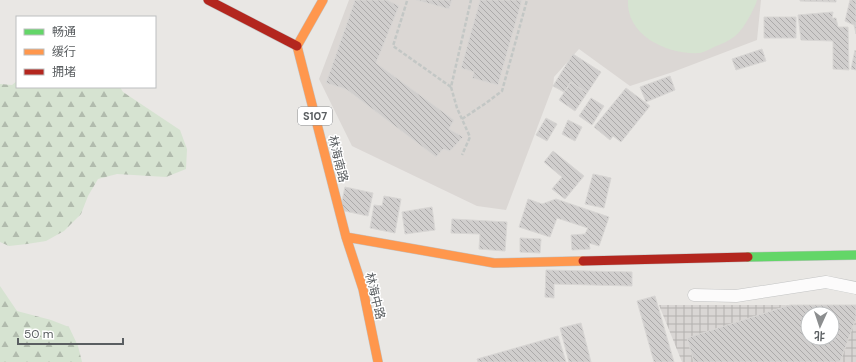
<svg xmlns="http://www.w3.org/2000/svg" width="856" height="362" font-family="'DM Sans','Noto Sans SC',sans-serif">
  <defs>
    <pattern id="industrial-grid" width="8" height="8" patternUnits="userSpaceOnUse"><rect width="8" height="8" fill="#d9d6d4"/><path d="M0 4h8M4 0v8" fill="none" stroke="#b3b1af"/></pattern>
    <pattern id="forest-firs" width="22" height="20" patternUnits="userSpaceOnUse"><rect width="22" height="20" fill="#d6e3d1"/><path d="M5 1l3.5 6h-7zM16 11l3.5 6h-7z" fill="#b1bbad"/></pattern>
    <pattern id="building-back-hatch" width="6" height="6" patternUnits="userSpaceOnUse"><rect width="6" height="6" fill="#d0cecd"/><path d="M-1 5l2 2M0 0l6 6M5-1l2 2" fill="none" stroke="#acaaaa"/></pattern>
  </defs>
  <rect width="100%" height="100%" fill="#e9e7e4"/>
  <path fill="url(#industrial-grid)" fill-rule="evenodd" d="M659,305h197v57h-174zM808,314h24v24h-24z"/>
  <path fill="#dbd7d4" d="M349,0h412l-4,40 -84,32 -43,14 -51,-37 -25,28 -1,9 -47,124 -29,-4 -125,-60 -33,-67z"/>
  <path fill="url(#forest-firs)" d="M17,81v6h103l3,5 57,38 7,19 -1,20 -20,8 -49,-3 -19,5 -10,17 -7,18 -17,17 -18,10 -19,3 -18,2 -9,-4v-158l12,1z
    M0,286l17,25 34,9 18,7 9,19 4,16h-82z"/>
  <path fill="#d6e3d1" d="M628,0h129c-1,5 -4,9 -6,14 -11,20 -16,25 -37,33 -4,2 -10,5 -14,6 -32,2 -74,-17 -72,-53z"/>
  <path fill="url(#building-back-hatch)" stroke="#d8d6d4" fill-rule="evenodd" d="M355,0h34v1l10,5 -23,57 78,57 -5,9 14,8 -13,14 -7,-2 -7,8 -90,-68 -20,-6z
    M416,0h36l-3,9z
    M480,0h42l-24,85 -26,-7 2,-6 -13,-4z
    M800,0h36v2l-36,-1z
    M850,0h6v34l-2,-9 -9,-4z
    M833,12l-1,6h4l2,9h10l1,43 -16,-1v-28l-32,-1 -3,-25z
    M764,17h32v21h-32z
    M762,49l4,12 -30,9 -4,-11z
    M855,50l1,1v19l-5,-1z
    M573,54l28,18 -14,21 -16,-11 -7,10 -11,-6z
    M670,76l5,14 -29,12 -6,-15z
    M571,82l16,11 -12,18 -16,-11z
    M626,88l24,18 -29,36 -8,-6 -3,4 -16,-13z
    M591,98l13,8 -12,19 -13,-9z
    M546,118l11,6 -10,17 -11,-6z
    M568,120l14,7 -7,14 -13,-7z
    M553,151l31,25 -19,23 -13,-10 10,-12 -18,-15z
    M593,174l18,4 -7,30 -19,-4z
    M345,187l28,6 -5,23 -28,-6z
    M384,196l17,3 -6,34 -25,-5 4,-23 8,1z
    M528,199l14,5 14,-5 53,18 -10,29 -10,-3 1,6 -18,1 -1,-15 14,-1 3,-6 -31,-10 -7,19 -31,-10z
    M432,207l3,23 -30,4 -3,-22z
    M452,219l55,3 -2,29 -26,-2 1,-15 -29,-1z
    M520,238l21,1 -1,14 -20,-1z
    M546,270l86,2v14l-78,-2v14l-9,-1z
    M655,296l19,66h-20l-17,-61z
    M790,305h66v13l-16,44h-146l-7,-24zM808,314h24v24h-24z
    M581,323l10,39h-22l-9,-34z
    M558,336l8,26h-88l-1,-3z"/>
  <g fill="none" stroke-linecap="round" stroke-linejoin="round">
    <defs>
      <path id="street" d="M694,295l42,1 90,-14 30,6"/>
      <path id="fast" d="M748,257l108,-2"/>
      <path id="slow" d="M323,0l-26,46 49,191 17,52 15,73
        M346,237l148,26 89,-2"/>
      <path id="jam" d="M208,0l89,46
        M583,261l165,-4"/>
    </defs>
    <use href="#street" stroke="#c3c4c4" stroke-width="13"/>
    <use href="#fast" stroke="#c3c4c4" stroke-width="10"/>
    <use href="#slow" stroke="#c3c4c4" stroke-width="10"/>
    <use href="#jam" stroke="#c3c4c4" stroke-width="10"/>
    <path stroke="#c3c7c5" stroke-width="2.5" stroke-dasharray="4 2" stroke-linecap="butt" d="M407,1l-14,45 58,41 20,-87
      M451,87l6,21 13,29 -8,18
      M462,119l24,-16 16,-12 25,-91"/>
    <use href="#street" stroke="#fcfbfb" stroke-width="12"/>
    <use href="#fast" stroke="#63d668" stroke-width="9"/>
    <use href="#slow" stroke="#ff974d" stroke-width="9"/>
    <use href="#jam" stroke="#b3261e" stroke-width="9"/>
  </g>
  <g text-anchor="middle" stroke-width="3" stroke-linejoin="round" paint-order="stroke">
    <rect fill="#fff" stroke="#8c8e90" stroke-width="1" x="298" y="107" width="34" height="18" rx="3"/>
    <g font-size="11" font-weight="bold" fill="#5a5e61">
      <text x="315" y="120">S107</text>
    </g>
    <g font-size="12" fill="#5a5e61" stroke="#fff">
      <text transform="translate(338 159) rotate(76)" y="4">林海南路</text>
      <text transform="translate(375 296) rotate(76)" y="4">林海中路</text>
    </g>
  </g>
  <rect x="16" y="16" width="140" height="72" fill="#ffffff" stroke="#bdbfc0"/>
  <rect x="24" y="29" width="20" height="6" fill="#63d668" stroke="#bdbfc0"/>
  <text x="52" y="36" font-size="12" fill="#5a5e61">畅通</text>
  <rect x="24" y="49" width="20" height="6" fill="#ff974d" stroke="#bdbfc0"/>
  <text x="52" y="56" font-size="12" fill="#5a5e61">缓行</text>
  <rect x="24" y="69" width="20" height="6" fill="#b3261e" stroke="#bdbfc0"/>
  <text x="52" y="76" font-size="12" fill="#5a5e61">拥堵</text>
  <g transform="translate(820 326) rotate(183)"><circle r="19" fill="#ffffff" stroke="#bdbfc0"/>
  <path d="M0-3L7 15L0 10L-7 15Z" fill="#8c8e8f"/>
  <text y="-6" font-size="11" font-weight="bold" text-anchor="middle" fill="#5a5e61">北</text>
  </g>
  <path d="M18 338v6h105v-6" fill="none" stroke="#5a5e61" stroke-width="2"/>
  <text x="24" y="338" font-size="12" fill="#5a5e61" stroke="#ffffff" stroke-width="3" paint-order="stroke">50 m</text>
</svg>
